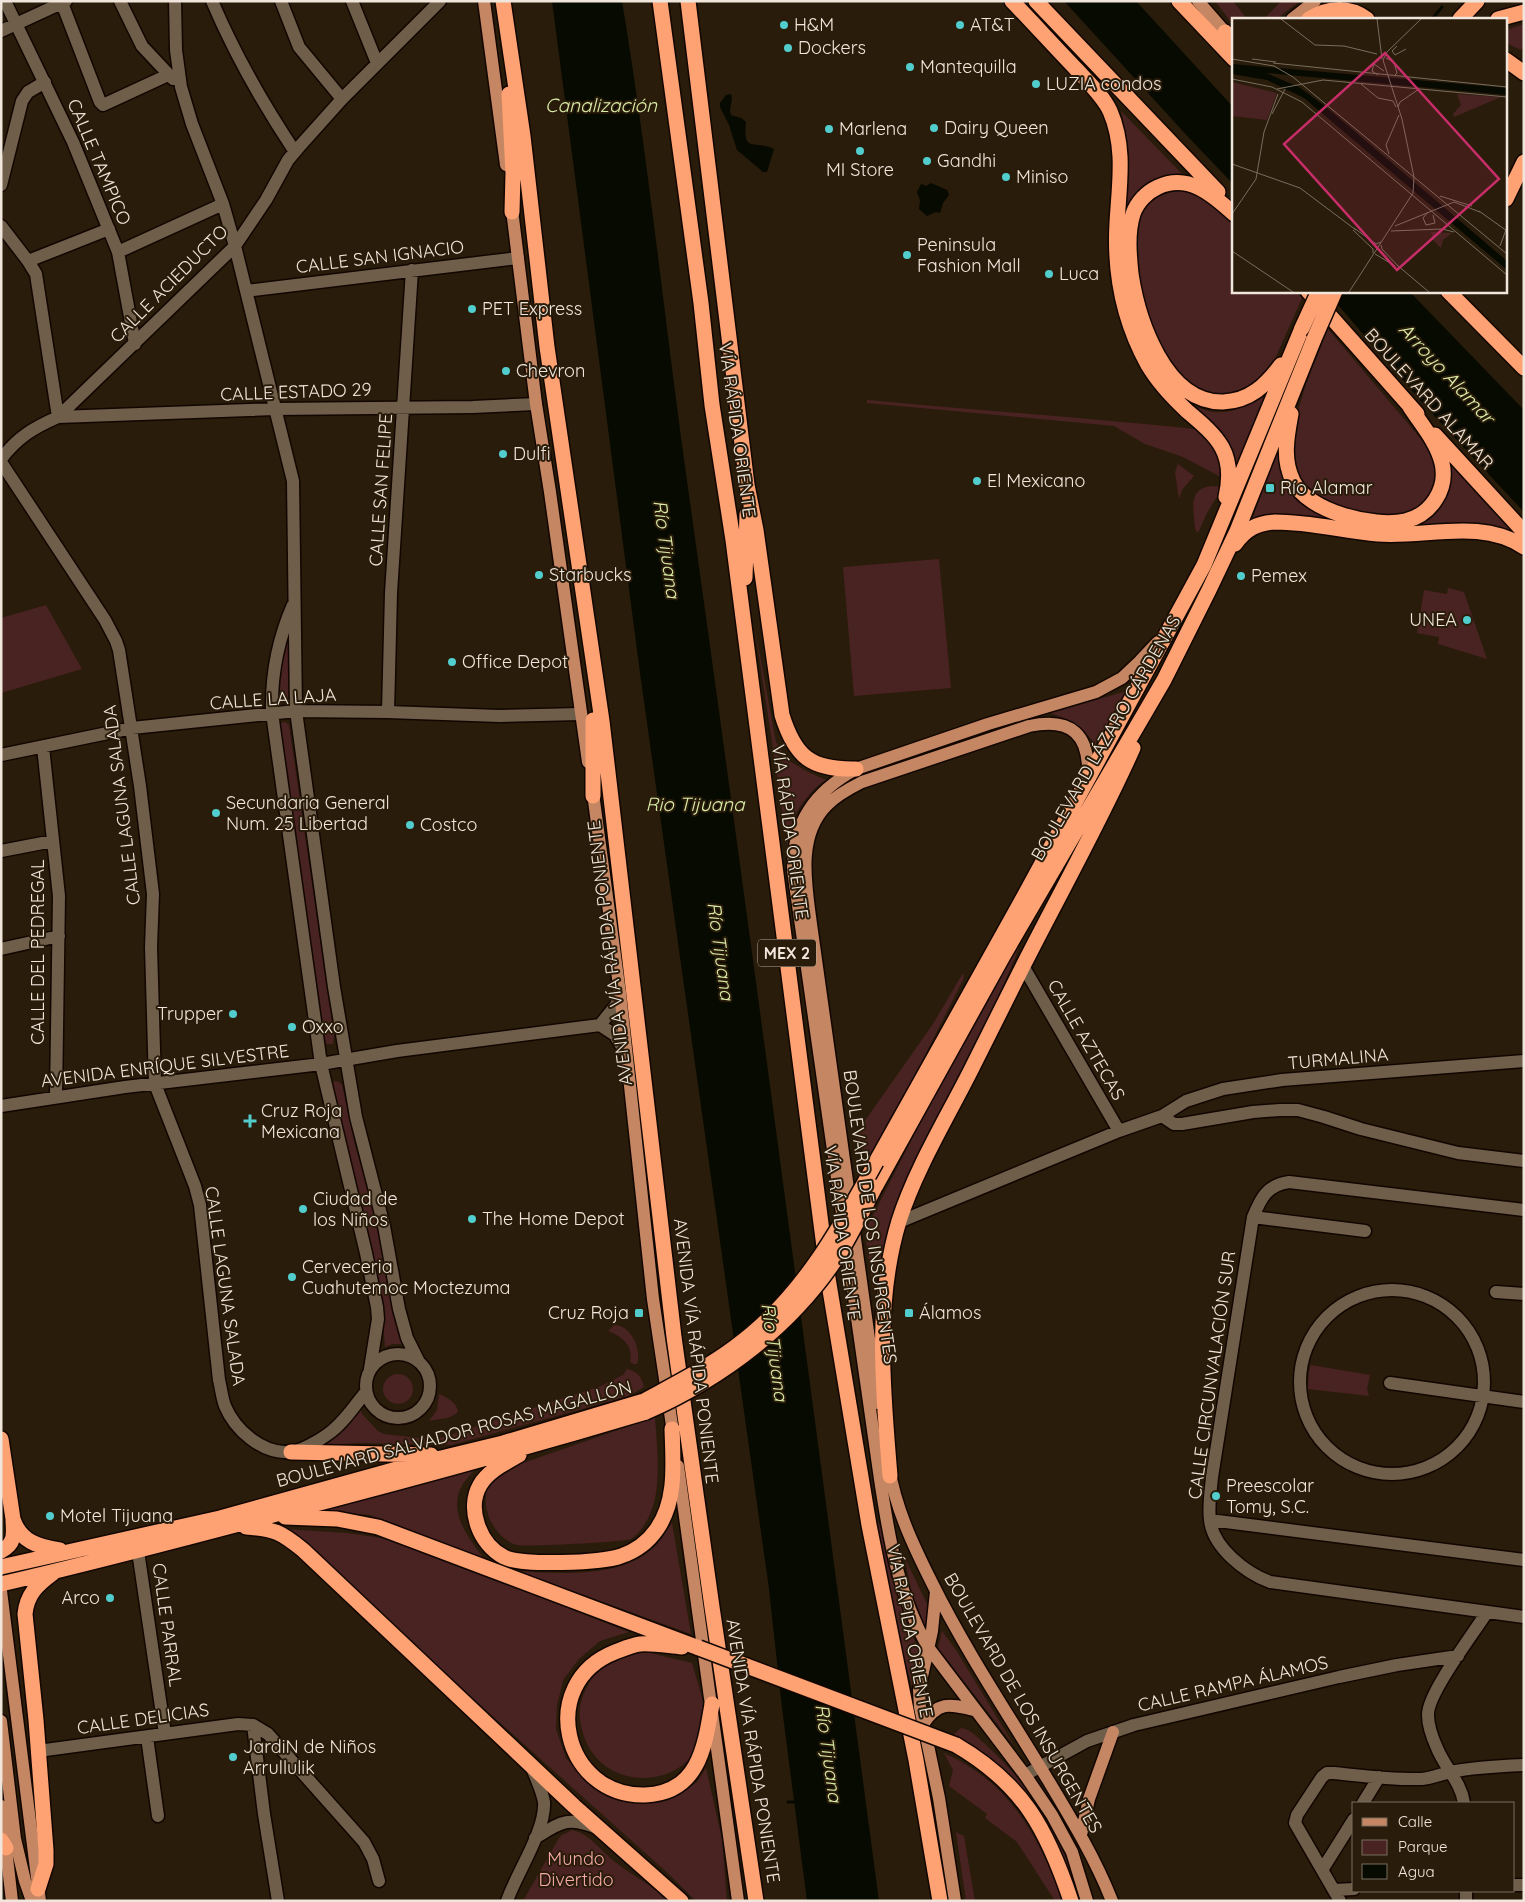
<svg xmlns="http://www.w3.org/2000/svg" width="1525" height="1902" font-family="Quicksand,sans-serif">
  <rect width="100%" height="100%" fill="#2a1c0a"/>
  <path fill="#492222" d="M1215,1h18l14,18h-13v7z
    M1281,1h19l-24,18h-12z
    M1524,24v21l-3,5 -15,-7v-13z
    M1121,111l67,69c-120,-18 -58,223 26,232 21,2 39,-9 55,-22l-33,83c-9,-52 -36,-51 -66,-84 -15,-16 -26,-38 -35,-58 -18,-43 -18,-88 -14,-134 3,-29 8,-57 0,-86z
    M1191,189l16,9 27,28v65h62l6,7 -28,63 -14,19 -28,17 -38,-6 -39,-48 -23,-85 8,-49 25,-19z
    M1328,329l104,123 4,13 -1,23 -18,24 -26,7 -62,-12 -23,-15 -16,-38 2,-24 14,-46z
    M867,400c109,10 219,18 328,29 17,13 27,26 26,48l-38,-20 -38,-13 -31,-18 -247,-23z
    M1277,450c4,31 22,65 58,67 11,1 23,0 35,-1 19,0 39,0 58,-1l16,-60 79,86 -84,-13 -188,-5z
    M1178,464l16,12 -12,14 -3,9 -4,-27z
    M1211,486l12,1 -16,26 -9,20 -3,-4c-1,-18 -8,-40 16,-43z
    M939,559l12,129 -97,8 -11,-129z
    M1448,588l16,4 23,67 -49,-15 1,-7 -22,-4 7,-43 23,4z
    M46,605l36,64 -81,24v-75z
    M754,623l22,119 12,18 18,11 20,9c-13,7 -30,29 -34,44 -2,8 -3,16 -4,24z
    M290,628l1,74 -4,1 -10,-4 9,-68z
    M1127,691l-32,54c-11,-18 -25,-26 -45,-32z
    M285,722l4,3 45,311 -1,8h-7l-1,-5 -45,-313 1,-3z
    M1019,946l-4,12 -16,37 -101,204 -11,32 -12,53 -2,4 -8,-54 1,-5 115,-225 17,-28z
    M963,973l1,5 -44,87 -50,93c-7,-7 -16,-15 -13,-26l76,-108z
    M335,1081l4,1 3,3 13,60 21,76 22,112 5,11h-10l-8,3 -4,-56 -14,-64 -34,-138v-6z
    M614,1325c17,0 28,24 23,39h-3l-4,-2c4,-17 -9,-26 -22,-31z
    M1311,1365l59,10 -3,14 2,7 -61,-7 1,-18z
    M627,1369c11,3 14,7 17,18l-15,9 -178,49 -92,-2 -34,2 14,-11 22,-24 1,4 16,17 6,3 44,5 16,-2 157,-51 22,-11z
    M383 1389a15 15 0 1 1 30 0a15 15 0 1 1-30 0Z
    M439,1394c8,4 18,8 19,18 -7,7 -19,7 -29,9l8,-11z
    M655,1417c2,33 9,80 -11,108 -2,4 -9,12 -13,14 -7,3 -105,8 -114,6 -21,-6 -36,-34 -30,-55 2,-8 10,-14 16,-20z
    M475,1469c-4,5 -9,10 -12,15 -17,27 6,54 21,75l-114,-44 -46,-4z
    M877,1520l8,17 13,58 9,29 13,28 1,7 -6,38 -14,-50z
    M672,1523l19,111 -173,-63c40,3 104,7 135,-23 8,-6 13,-17 19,-25z
    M284,1529l63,4 41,6 241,93 -29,9 -21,18 -16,21 -6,26 -1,23 10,29 14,15 21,20 19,8 33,2 26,-8 18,-13 9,-14 16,71 5,62h-31l-25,-25z
    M905,1558l23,48 3,12 -5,12 -15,-40z
    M942,1631l14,19 59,97 -77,-99z
    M646,1652l46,11c4,14 16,50 14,63 -12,67 -108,70 -124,4 -4,-14 -3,-28 4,-41 12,-27 32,-34 60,-37z
    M961,1728c10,1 18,11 25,17 47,42 77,97 96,156h-3l-7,-20 -29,-62 -93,-81z
    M944,1753c67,30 94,83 119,148h-8l-38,-59 -32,-24 2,-4 -38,-28 4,-16z
    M572,1830c17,3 30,22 43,32 18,14 38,24 55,39h-147l36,-63 3,-3z
    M956,1832l8,4 11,65h-9z"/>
  <path fill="#060a00" d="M552,1h70c27,162 43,325 66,487 66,471 128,942 191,1413h-72l-25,-193 -13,-119 -129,-916z
    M1064,1h72l98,107v77l-43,-45z
    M731,94c3,7 -3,14 0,21l10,3 5,4c-3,32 7,17 28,27l-7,23h-4l-26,-22 -8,-25 -9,-18v-4l6,-8z
    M931,183l16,7 2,5 -6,8 -3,10 -4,-1 -9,4 -8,-7 1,-9 -3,-8 4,-8 5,2z
    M1326,291h83l115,119v102l-98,-105z"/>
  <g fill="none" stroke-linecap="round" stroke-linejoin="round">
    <path stroke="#060a00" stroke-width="3" d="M1432,19l10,-12
      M788,1802h9"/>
    <defs>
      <path id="minor" d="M5,1l68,141 45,110 17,92
        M120,1l22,45 31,33
        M175,1l1,49 5,37 11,37 31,80 12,42 58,235 3,230 38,276 22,130 28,109 15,83 8,29 12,24
        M212,1c23,54 51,103 83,151
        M281,1l18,46 43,52
        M352,1l25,62
        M62,3l38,99 3,3 65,-30
        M1,31l65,-30
        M1,185l21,-84 6,-9 17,-10
        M1,226l27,35 8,13 22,143 217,-8 198,-2 63,-3
        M118,252l105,-48
        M28,261l81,-32
        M246,291l272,-33
        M1,459c17,-22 32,-31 57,-42l177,-171 31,-46 22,-40 11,-13 43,-48 98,-98
        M1,462l104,158 11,21 3,9 21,136 13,108 -2,53 4,137 40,102 5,19 19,175c2,8 3,18 6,26 10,24 37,48 65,46 9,0 30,-12 38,-18 15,-10 26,-28 38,-42
        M293,605c-15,34 -22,72 -21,108l49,351 45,189 11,54 1,12 -8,50
        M388,712l3,-119 21,-323
        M43,747l16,149 -3,201
        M1,755l131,-27 164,-17 92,1 111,4 81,-2
        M1,851l52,-10
        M1,949l58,-13
        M1023,966l96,165
        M600,1025l15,10 11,19
        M1,1106l124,-19 196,-23 76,-13 203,-26 16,-20 4,-12
        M1162,1116l12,8h8l71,-12 27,-2h18l26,7 37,12 97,24 66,8
        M1524,1210l-235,-28c-22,3 -28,16 -36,35l-41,260c-1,13 -4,29 -2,43 3,28 36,53 60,62l254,35
        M1253,1217l112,14
        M899,1222l220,-91 43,-15 24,-15 37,-12 59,-9 242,-19
        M1300 1382a92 92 0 1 1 184 0a92 92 0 1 1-184 0Z
        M1496,1292l28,2
        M366 1386a32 32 0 1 1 64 0a32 32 0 1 1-64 0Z
        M1390,1383l134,19
        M1210,1520l314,40
        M138,1551l27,183
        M253,1725l11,89 14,87
        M147,1737l11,79
        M38,1751l200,-27 15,1 15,9 96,108 9,17 6,22
        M1025,1775l62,-34 47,-16 205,-48 58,-12 61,-9
        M1363,1803l16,-26
        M1464,1803c-3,-21 -19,-35 -27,-55 -5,-11 -9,-21 -9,-33 -1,-21 46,-82 59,-103
        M535,1838c26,-16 32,-22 62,-10
        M1322,1870l32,-51
        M1514,1885h10
        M1334,1890l20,-1
        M1466,1891v10
        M507,1901c9,-27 39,-71 37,-99 -2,-12 -9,-25 -13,-37
        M1340,1901l-45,-78 2,-8 25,-38 5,-4h7c29,3 59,7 88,6 10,-1 19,-5 29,-7 24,-5 49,-6 73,-7"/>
      <path id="major" d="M484,1l22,164
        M1198,1l27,31 9,3
        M1292,19l23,-18
        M511,202l25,202 14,88 38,270
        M592,786l28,207 33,306 21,140
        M878,1403l-67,-479c-5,-39 -15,-88 16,-119 10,-10 23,-17 35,-23l167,-56c43,-9 61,9 59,52
        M678,1466l60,435
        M889,1467c6,40 24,78 42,114 34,69 77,133 117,199 24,40 47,78 64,121
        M1,1591l39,310
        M936,1591l-4,40 -13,59 1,17 19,91 16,103
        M1,1721l14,118 10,42 7,20
        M923,1724c16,-23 26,-20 51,-14
        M1,1806l11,95
        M1081,1835l8,-36 24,-67
        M1087,1901l-15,-49 -20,-37 -27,-40 -97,-128c-30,-52 -39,-109 -48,-168l-87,-609c0,-48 21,-78 63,-101l132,-45 108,-32 26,-14 18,-17 18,-19"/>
      <path id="highway" d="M503,1l20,135 24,211 55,374 72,616 38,270 44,294
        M660,1l41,302 11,102 21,135 95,738 41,247 47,235 24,141
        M688,1l59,484 9,45 26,185c13,42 29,55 74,54
        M1012,1c22,23 43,46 65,69 11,12 26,26 33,41 16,37 9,74 7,112 -3,51 6,97 31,142 10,17 24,32 39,46 31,26 49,42 39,86
        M1036,1l182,191
        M1179,1l55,58
        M1309,19c18,-12 40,-13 58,0
        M1460,19l17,-18
        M1498,19l26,-7
        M1225,32l9,12
        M1506,60l18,13
        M509,94l4,79 -1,39
        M1506,199l18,-37
        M1234,214c-22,-20 -46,-41 -76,-27 -11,5 -21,15 -25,27 -6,19 -4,40 -2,60 7,46 34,129 92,128 27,-1 43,-17 58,-37
        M1308,291l109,123
        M1448,291l76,77
        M1291,414c-4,22 -9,45 2,67 15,31 81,47 112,40 26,-6 43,-32 37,-58 -5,-21 -21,-39 -32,-56
        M1435,435l89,97
        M1235,544c11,-15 22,-21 40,-22 35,0 69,9 103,12 47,4 103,-16 146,13
        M745,578l2,-64
        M593,720v76
        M876,1162l145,-260 183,-337 98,-237
        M875,1187l128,-231 161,-276 45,-90 28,-59 77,-192
        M1,1439l12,80c7,22 25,28 47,31
        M291,1452l140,3
        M519,1455c-14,8 -31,16 -39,30 -14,24 0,60 24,72 16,9 99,6 117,-1 15,-5 27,-14 36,-27 20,-29 16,-66 15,-100
        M890,1476c-7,-85 -16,-172 9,-255 16,-51 49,-105 73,-153 17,-34 34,-68 51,-102 37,-73 77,-144 110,-218
        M285,1517l52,2 41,8 321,121
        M246,1527c29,2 35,5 57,23l271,256 107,95
        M1,1551c14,-7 13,-17 12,-30
        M1,1567l219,-49 184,-51 99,-24 141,-42
        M1,1584c91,-21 182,-45 272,-69 125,-32 249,-66 373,-103
        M682,1647c-13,-1 -28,-4 -42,-3 -8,1 -17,5 -25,8 -79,31 -52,145 30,143 54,-2 60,-49 67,-91
        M956,1745c67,39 91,84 115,156
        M1,1840l5,8
        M38,1889l8,-25v-14l-10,-130 -11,-106c2,-20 12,-29 28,-41"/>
    </defs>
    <use href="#minor" stroke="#120600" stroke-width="15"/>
    <use href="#major" stroke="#120600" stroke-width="15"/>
    <use href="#highway" stroke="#120600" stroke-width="18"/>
    <use href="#minor" stroke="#6f5e4a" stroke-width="12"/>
    <use href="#major" stroke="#c58663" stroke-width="12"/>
    <use href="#highway" stroke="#fea173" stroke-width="15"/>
    <defs>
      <path id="highway-bridge" d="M1302,328l17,-37
        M1314,339l21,-48
        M644,1401c31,-17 63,-33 91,-54 65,-47 104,-117 141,-185
        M646,1412c77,-34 149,-88 195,-161 12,-21 23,-42 34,-64
        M699,1648l257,97"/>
    </defs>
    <use href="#highway-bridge" stroke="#120600" stroke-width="18" stroke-linecap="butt"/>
    <use href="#highway-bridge" stroke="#fea173" stroke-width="15"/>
  </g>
  <g fill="#52cdcd" stroke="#2a1c0a" stroke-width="2">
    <circle cx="784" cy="25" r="5"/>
    <circle cx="960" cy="25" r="5"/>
    <circle cx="788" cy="48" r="5"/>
    <circle cx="910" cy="67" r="5"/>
    <circle cx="1036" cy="84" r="5"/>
    <circle cx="934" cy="128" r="5"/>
    <circle cx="829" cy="129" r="5"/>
    <circle cx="860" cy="151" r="5"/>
    <circle cx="927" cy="161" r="5"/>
    <circle cx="1006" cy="177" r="5"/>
    <circle cx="907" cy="255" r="5"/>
    <circle cx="1049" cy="274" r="5"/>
    <circle cx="472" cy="309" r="5"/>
    <circle cx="506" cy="371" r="5"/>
    <circle cx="503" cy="454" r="5"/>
    <circle cx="977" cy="481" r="5"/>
    <rect x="1265" y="483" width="10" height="10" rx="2.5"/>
    <circle cx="539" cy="575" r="5"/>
    <circle cx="1241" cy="576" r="5"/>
    <circle cx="1467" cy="620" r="5"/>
    <circle cx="452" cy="662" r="5"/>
    <circle cx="216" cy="813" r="5"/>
    <circle cx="410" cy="825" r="5"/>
    <circle cx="233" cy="1014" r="5"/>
    <circle cx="292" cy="1027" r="5"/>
    <path d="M247.5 1113.5h5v5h5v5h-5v5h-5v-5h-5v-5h5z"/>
    <circle cx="303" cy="1209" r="5"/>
    <circle cx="472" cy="1219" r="5"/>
    <circle cx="292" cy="1277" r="5"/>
    <rect x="634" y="1308" width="10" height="10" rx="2.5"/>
    <rect x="904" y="1308" width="10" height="10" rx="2.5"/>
    <circle cx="1216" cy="1496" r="5"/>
    <circle cx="50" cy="1516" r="5"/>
    <circle cx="110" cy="1598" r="5"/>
    <circle cx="233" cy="1757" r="5"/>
  </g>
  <g text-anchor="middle" stroke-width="4" stroke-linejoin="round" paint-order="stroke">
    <rect fill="#2a1c0a" stroke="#b5a99c" stroke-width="1" x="758" y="939.5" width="58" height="27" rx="4"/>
    <g font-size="16" font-weight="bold" fill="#f0e6db">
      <text x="787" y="959">MEX 2</text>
    </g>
    <g font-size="18" fill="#f0e6db" stroke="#2a1c0a" text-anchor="start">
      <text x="794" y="31">H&amp;M</text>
      <text x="970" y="31">AT&amp;T</text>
      <text x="798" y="54">Dockers</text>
      <text x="920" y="73">Mantequilla</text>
      <text x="1046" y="90">LUZIA condos</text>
      <text x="944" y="134">Dairy Queen</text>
      <text x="839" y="135">Marlena</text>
      <text x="937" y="167">Gandhi</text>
      <text x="860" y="176" text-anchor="middle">MI Store</text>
      <text x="1016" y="183">Miniso</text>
      <text x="917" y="251">Peninsula<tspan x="917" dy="21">Fashion Mall</tspan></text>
      <text x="1059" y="280">Luca</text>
      <text x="482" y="315">PET Express</text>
      <text x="516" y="377">Chevron</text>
      <text x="513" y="460">Dulfi</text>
      <text x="987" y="487">El Mexicano</text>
      <text x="1280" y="494">Río Alamar</text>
      <text x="549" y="581">Starbucks</text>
      <text x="1251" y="582">Pemex</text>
      <text x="1457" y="626" text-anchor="end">UNEA</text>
      <text x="462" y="668">Office Depot</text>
      <text x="226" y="809">Secundaria General<tspan x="226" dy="21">Num. 25 Libertad</tspan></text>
      <text x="420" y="831">Costco</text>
      <text x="223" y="1020" text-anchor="end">Trupper</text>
      <text x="302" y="1033">Oxxo</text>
      <text x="261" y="1117">Cruz Roja<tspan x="261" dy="21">Mexicana</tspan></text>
      <text x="313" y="1205">Ciudad de<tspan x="313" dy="21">los Niños</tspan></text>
      <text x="482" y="1225">The Home Depot</text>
      <text x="302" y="1273">Cerveceria<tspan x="302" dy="21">Cuahutemoc Moctezuma</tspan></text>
      <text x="629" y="1319" text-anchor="end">Cruz Roja</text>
      <text x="919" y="1319">Álamos</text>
      <text x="1226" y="1492">Preescolar<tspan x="1226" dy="21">Tomy, S.C.</tspan></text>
      <text x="60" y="1522">Motel Tijuana</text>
      <text x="100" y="1604" text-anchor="end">Arco</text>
      <text x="243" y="1753">JardiN de Niños<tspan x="243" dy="21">Arrullulik</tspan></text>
    </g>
    <g font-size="18" fill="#f0e6db" stroke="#2a1c0a">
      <text transform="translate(99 162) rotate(67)" y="6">CALLE TAMPICO</text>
      <text transform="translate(380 257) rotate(-7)" y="6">CALLE SAN IGNACIO</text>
      <text transform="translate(169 284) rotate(-45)" y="6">CALLE ACIEDUCTO</text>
      <text transform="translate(296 392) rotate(-2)" y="6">CALLE ESTADO 29</text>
      <text transform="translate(1429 399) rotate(48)" y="6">BOULEVARD ALAMAR</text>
      <text transform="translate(737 430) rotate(82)" y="6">VÍA RÁPIDA ORIENTE</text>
      <text transform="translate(381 490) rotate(-86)" y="6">CALLE SAN FELIPE</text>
      <text transform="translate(273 699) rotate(-4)" y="6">CALLE LA LAJA</text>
      <text transform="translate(1106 738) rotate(-60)" y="6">BOULEVARD LÁZARO CÁRDENAS</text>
      <text transform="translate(122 805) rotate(-97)" y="6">CALLE LAGUNA SALADA</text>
      <text transform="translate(790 832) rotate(82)" y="6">VÍA RÁPIDA ORIENTE</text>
      <text transform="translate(38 952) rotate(-90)" y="6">CALLE DEL PEDREGAL</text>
      <text transform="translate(610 953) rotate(-97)" y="6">AVENIDA VÍA RÁPIDA PONIENTE</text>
      <text transform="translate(1086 1040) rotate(60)" y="6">CALLE AZTECAS</text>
      <text transform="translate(1338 1059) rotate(-5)" y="6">TURMALINA</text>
      <text transform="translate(165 1066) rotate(-7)" y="6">AVENIDA ENRÍQUE SILVESTRE</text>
      <text transform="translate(870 1217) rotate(82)" y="6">BOULEVARD DE LOS INSURGENTES</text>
      <text transform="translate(842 1233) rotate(82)" y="6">VÍA RÁPIDA ORIENTE</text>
      <text transform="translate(225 1286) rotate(82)" y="6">CALLE LAGUNA SALADA</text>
      <text transform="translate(696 1351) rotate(83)" y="6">AVENIDA VÍA RÁPIDA PONIENTE</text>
      <text transform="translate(1212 1375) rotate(-82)" y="6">CALLE CIRCUNVALACIÓN SUR</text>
      <text transform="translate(454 1434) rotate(-15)" y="6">BOULEVARD SALVADOR ROSAS MAGALLÓN</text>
      <text transform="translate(167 1625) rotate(82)" y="6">CALLE PARRAL</text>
      <text transform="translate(910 1631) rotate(79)" y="6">VÍA RÁPIDA ORIENTE</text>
      <text transform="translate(1233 1684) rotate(-13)" y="6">CALLE RAMPA ÁLAMOS</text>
      <text transform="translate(1023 1703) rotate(60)" y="6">BOULEVARD DE LOS INSURGENTES</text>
      <text transform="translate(143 1719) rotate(-8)" y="6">CALLE DELICIAS</text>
      <text transform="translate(753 1751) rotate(81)" y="6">AVENIDA VÍA RÁPIDA PONIENTE</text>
    </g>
    <g font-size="18" fill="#f7aaa7" stroke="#2a1c0a">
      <text x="576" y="1865">Mundo<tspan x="576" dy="21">Divertido</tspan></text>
    </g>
    <g font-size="19" font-style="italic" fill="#daeda8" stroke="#2a1c0a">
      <text x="601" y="112">Canalización</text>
      <text transform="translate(1447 373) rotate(47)" y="7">Arroyo Alamar</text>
      <text transform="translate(667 549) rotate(82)" y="7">Río Tijuana</text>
      <text x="695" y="811">Rio Tijuana</text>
      <text transform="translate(721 951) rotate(82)" y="7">Río Tijuana</text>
      <text transform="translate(775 1352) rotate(82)" y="7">Río Tijuana</text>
      <text transform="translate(829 1753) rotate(82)" y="7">Río Tijuana</text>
    </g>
  </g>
  <g transform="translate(1232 18)">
    <rect width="275" height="275" fill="#2a1c0a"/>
    <path d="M0,64l45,11 -10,27 -35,-4zM225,76l44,3 -47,20 -1,-3 8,-9zM199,214l21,1 -9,7 -2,8 -8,-8z" fill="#492222"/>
    <path d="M0,46l275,24v7l-241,-22 33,14 27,20 181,154v9l-203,-172 -37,-18 -35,-6z" fill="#060a00"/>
    <path fill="none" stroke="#796d5e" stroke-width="1" d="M49,1l34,26 29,1 33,8M145,1l5,40M165,28l-5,5 3,4 11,-6M154,40l8,4 3,11 -3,3M0,41l42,7 19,11 214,177M20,41l24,3M41,45l234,24M146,57l-6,-4 2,-7 10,7M0,61l40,8 30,15 205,173M129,66l17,14 15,3 3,6M45,71l46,-9 184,17M166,89l2,-5 19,-13M40,96l13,-25M157,136l-3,-9 13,-30M0,146l68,24 56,42M208,178l32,10M247,193l28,20M196,194l-5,6 3,7 9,-2 -2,-8M0,196l24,-35 8,-47 14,-38M163,208l59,-24 26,10M122,210l22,16 5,-2M121,212l20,19v4M159,213l51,-2 12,3M149,227l1,4 17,18M268,228l7,-19M0,233l61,41M143,236l20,12M165,247l32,27M117,274l64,-99 1,-16 -12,-58 -19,-59 4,-8 34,-33"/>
    <path fill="#c72d68" fill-opacity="0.15" stroke="#c72d68" stroke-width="2.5" d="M153,35l114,126 -102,91 -113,-126z"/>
    <rect width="275" height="275" fill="none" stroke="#f0e6db" stroke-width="2.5"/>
  </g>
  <rect width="1525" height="1902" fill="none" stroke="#f0e6db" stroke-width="5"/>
  <rect x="1352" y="1802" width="162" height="90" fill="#2a1c0a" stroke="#796d5e"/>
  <rect x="1362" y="1818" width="25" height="8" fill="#c58663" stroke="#796d5e"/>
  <text x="1398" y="1827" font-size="15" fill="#f0e6db">Calle</text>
  <rect x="1362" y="1840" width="25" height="15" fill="#492222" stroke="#796d5e"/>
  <text x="1398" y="1852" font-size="15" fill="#f0e6db">Parque</text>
  <rect x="1362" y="1864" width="25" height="15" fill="#060a00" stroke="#796d5e"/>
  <text x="1398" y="1877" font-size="15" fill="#f0e6db">Agua</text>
</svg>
